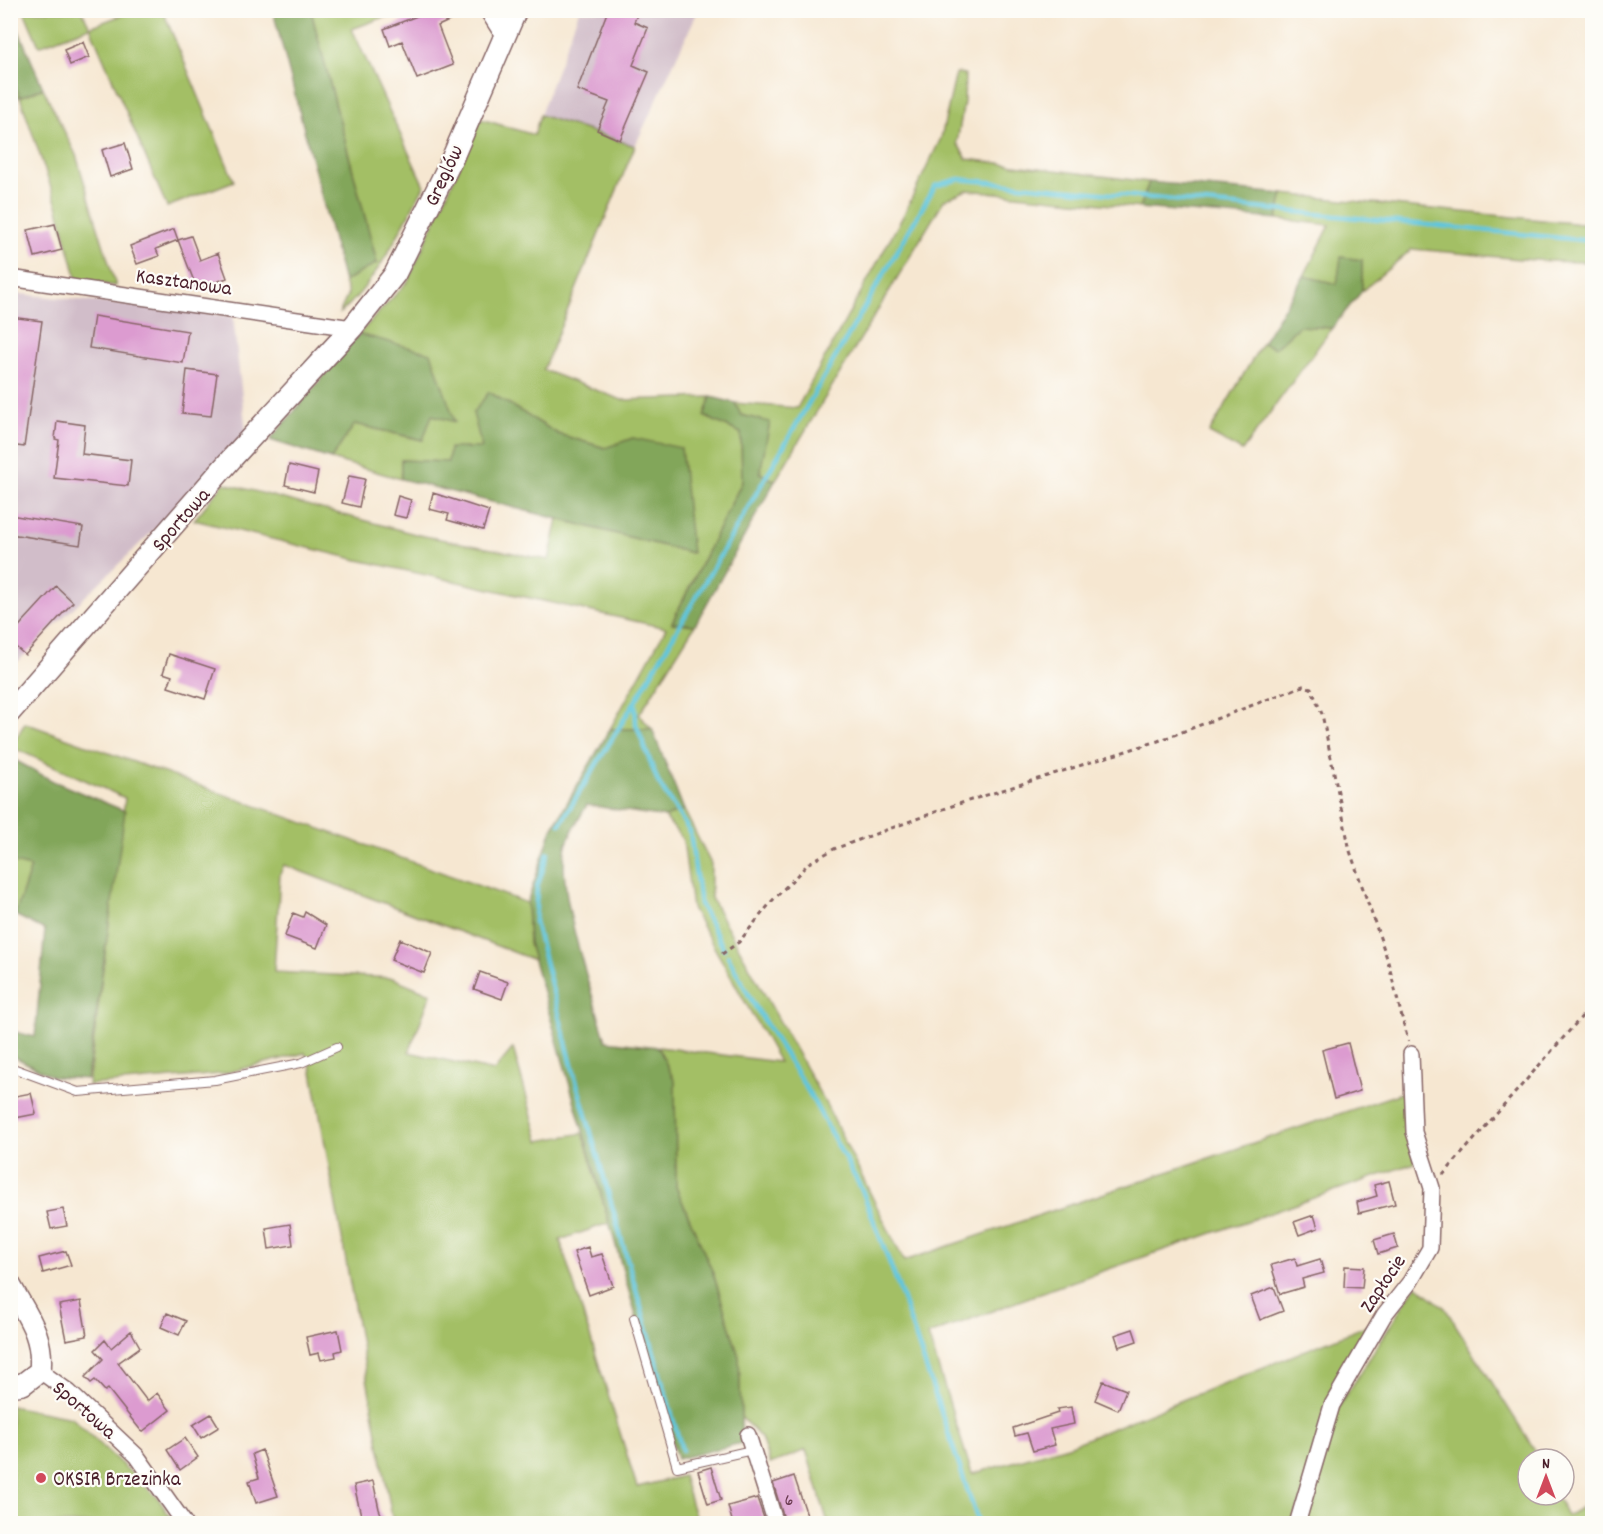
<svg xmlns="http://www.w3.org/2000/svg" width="1603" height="1534" font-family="Dekko,sans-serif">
  <rect width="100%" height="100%" fill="#fdfcf7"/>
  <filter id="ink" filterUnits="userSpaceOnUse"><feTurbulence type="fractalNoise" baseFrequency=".0167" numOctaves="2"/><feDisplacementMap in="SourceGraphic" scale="12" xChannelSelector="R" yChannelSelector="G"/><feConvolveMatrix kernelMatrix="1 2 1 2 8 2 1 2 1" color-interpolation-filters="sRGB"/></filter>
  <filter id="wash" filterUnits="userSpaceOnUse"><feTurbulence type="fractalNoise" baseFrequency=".008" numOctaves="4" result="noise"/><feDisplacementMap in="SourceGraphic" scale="24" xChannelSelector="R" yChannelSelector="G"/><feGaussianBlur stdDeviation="1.35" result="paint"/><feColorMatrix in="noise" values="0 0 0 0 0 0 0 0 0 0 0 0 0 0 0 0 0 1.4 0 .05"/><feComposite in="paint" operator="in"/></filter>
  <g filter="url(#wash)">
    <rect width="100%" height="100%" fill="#f6e7d1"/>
    <path fill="#d1bdc9" d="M579,11h119l-63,135 -95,-31z
      M11,293l222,23 13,116 -92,98 -143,138z"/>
    <path fill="#a3bf65" stroke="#766f48" stroke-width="1.5" d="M24,11h58l8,16 43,-16h30l71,170 -67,26 -77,-180 -51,19z
      M311,11h90l-49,18 72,157c-24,44 -46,95 -85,128l9,-20 -4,-12 33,-19z
      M956,73l9,1 -1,28 -7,41 10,16 182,23 -9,26 -173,-18 -23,10 -169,281 -15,-8 -25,-70 62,5 107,-194 37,-76z
      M10,75l10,22 23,-9 33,67 40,131 -39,-6 -20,-75 -37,-108h-9z
      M540,115l95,31 -92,224 79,30 89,-3 -7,19 37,17 1,49 -70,140 23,3 -56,90 13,14h-42l56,-101 -308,-68 -164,-40 30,-37 195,52 130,25 9,-41 134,34 -59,-115 -27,10 -48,-14 -69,-42 -7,56 -34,14 -47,-2v19l-70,-20 23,-35 68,16 10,-26 23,7 -96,-87 49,-53 73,-162 53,16z
      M1283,194l309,31v37c-60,1 -120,-9 -180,-13l-50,42v-31l-25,24 -33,-8 26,-51 -53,-6z
      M1299,326l33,2 -90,123 -33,-18 53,-90 13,5z
      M25,723l502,180 2,40 5,17 -250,-95 -4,9 -6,98 119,6 38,16 -22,58 85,19 19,-23 26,93 44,-8 26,90 -49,17 77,247 46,-11 14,47h-304l-82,-457 -6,-13 -84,21 -133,11 37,-287 -114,-51z
      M684,810l27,54v34l117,210 76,153 500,-169 11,71 -364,126 -123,46 44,139 99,-29 302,-122 -81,200h-464l-22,-73 -36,14 -9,-26 -20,-21 -2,-60 -26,-84 -37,-86 -1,-105 -17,-35 121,15 -87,-154 -9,-68 -18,-23z
      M11,862l20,5 -16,48 -4,-2z
      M1416,1285l29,23 88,139 6,12h-11v36h28l11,21 25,-15v22l-289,1 35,-116z
      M11,1406l61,12 86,80 16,25 -163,1z"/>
    <path fill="#82a65a" stroke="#666242" stroke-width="1.5" d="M273,11h38l66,252 -33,19z
      M11,12l32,76 -23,9 -9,-22z
      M1149,182l134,12 -6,25 -137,-11z
      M1341,257l21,3v31l-30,37 -33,-2 -24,22 -13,-5 42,-67 33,8z
      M359,334l72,19 24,69 -23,-7 -9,25 -68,-16 -24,35 -61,-19z
      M489,392l69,42 47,14 28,-10 48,10 11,105 -291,-74v-19l47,2 2,-14h32l-9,-35z
      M711,397l24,6 6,12 29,7 -10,51 15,8 -80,144 -23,-2 70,-141 -1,-49 -37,-17z
      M610,729h42l32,81 -19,7 -78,-12c-8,13 -16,26 -21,41 -11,43 27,149 40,195l52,6 17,35 1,105 37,86 26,84 3,86 -65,16 -148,-516 -2,-40 25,-74z
      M11,758l42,23 72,30 -38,268 -34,-2 -42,-22v-24l24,6 10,-107 -30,-15 16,-48 -20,-5z"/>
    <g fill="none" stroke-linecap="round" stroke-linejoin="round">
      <path stroke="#60c6dd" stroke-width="4.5" d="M560,824l74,-121
        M548,853l-11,34 -2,35 40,155 107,373
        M724,949l-24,-45 -10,-72 -32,-50 -22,-58 -1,-22 300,-516 24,-7 633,62
        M728,956l25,47 55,88 54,99 36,95 81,239"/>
    </g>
    <g id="blocks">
      <path fill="#dc9bd0" d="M432,10h15l4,10 -13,6 15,39 -36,14 -15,-38 -12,5 -6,-17z
        M608,10h31l-5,12 14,6 -15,37 16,7 -29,68 -23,-10 12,-28 -32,-12z
        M83,42l6,15 -19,8 -6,-15z
        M125,143l8,26 -23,8 -8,-27z
        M55,224l7,26 -27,7 -7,-27z
        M174,229l4,11 -22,9 3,7 -22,8 -7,-18z
        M191,236l9,24 18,-7 9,25 -30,11 -19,-49z
        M94,316l94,15 -5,32 -94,-15z
        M10,317l32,4 -18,126 -14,-2z
        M187,370l30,4 -6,42 -29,-3z
        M57,421l28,4 -3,29 49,6 -3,26 -74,-8 5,-38 -4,-1z
        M289,465l29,7 -4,20 -29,-7z
        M349,476l16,3 -6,28 -17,-4z
        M433,493l56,18 -6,19 -36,-10 2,-6 -20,-5z
        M398,496l13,4 -5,18 -13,-3z
        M10,515l73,12 -3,18 -70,-11z
        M56,586l17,16 -48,53 -15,-13v-6z
        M169,654l46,15 -10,30 -37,-12 4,-11 -9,-3z
        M305,912l21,13 -9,23 -32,-12 8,-23 10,4z
        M400,939l32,14 -8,20 -33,-13z
        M480,972l28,10 -6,17 -28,-10z
        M1348,1043l12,48 -26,8 -12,-49z
        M31,1093l5,21 -26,5v-22z
        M1389,1181l6,23 -36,9 -2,-11 20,-6 -3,-11z
        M63,1209l4,17 -16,3 -4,-17z
        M1314,1215l4,13 -19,7 -5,-13z
        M290,1224l3,21 -24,4 -3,-21z
        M1394,1234l4,14 -20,6 -4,-14z
        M588,1247l3,10 11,-3 11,32 -24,9 -15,-43z
        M66,1251l5,14 -28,8 -4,-15z
        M1295,1258l2,8 23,-7 4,14 -22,6 2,8 -24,7 -9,-29z
        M1345,1266l19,1 -2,21 -18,-1z
        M1274,1287l9,24 -23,9 -9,-24z
        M81,1301l6,35 -21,4 -7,-35z
        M167,1313l19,8 -7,14 -18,-8z
        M1133,1329l4,12 -18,6 -4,-12z
        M338,1330l4,20 -7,2 1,5 -15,3 -2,-7 -9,2 -4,-18z
        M131,1331l9,16 -22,16 29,38 10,-8 13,17 -28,22 -34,-43 -3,2 -10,-11 -4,3 -6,-6 18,-18 -8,-9 10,-10 6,8z
        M1103,1381l23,9 -8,20 -23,-10z
        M1071,1407l3,17 -24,5 5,16 -22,6 -6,-18 -12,3 -2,-8 45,-15 -1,-4z
        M211,1414l8,13 -18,11 -8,-13z
        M185,1438l13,19 -18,13 -13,-20z
        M262,1450l16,46 -22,7 -7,-22 10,-3 -7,-24z
        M711,1467l10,33 -13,4 -10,-33z
        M794,1476l13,39 -22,7 -12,-39z
        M373,1481l6,28 6,15h-22l-9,-39z
        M757,1498l9,26h-33l-5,-18z"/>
    </g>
  </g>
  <g filter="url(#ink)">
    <use href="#blocks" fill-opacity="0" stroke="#866565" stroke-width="1.5"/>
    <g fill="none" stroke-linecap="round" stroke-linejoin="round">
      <defs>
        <path id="lane" d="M10,1067l68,25 137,-12 86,-17 36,-16
          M634,1318l43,149 75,-17"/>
        <path id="street" d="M487,10l17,27
          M10,278l342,50
          M40,1371l29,21 68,64 48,68
          M748,1435l28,89
          M1297,1524l35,-119 52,-90 26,-33 20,-34 2,-60 -18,-56 -3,-78"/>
        <path id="secondary" d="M10,712l223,-255 119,-129 43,-54 57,-115 64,-149
          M10,1285c17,31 34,50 30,86l-17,13 -13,2"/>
      </defs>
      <use href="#lane" stroke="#866565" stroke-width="10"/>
      <use href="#street" stroke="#866565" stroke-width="18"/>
      <use href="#secondary" stroke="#866565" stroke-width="24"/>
      <path stroke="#866565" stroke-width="3" stroke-dasharray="4.5 4.5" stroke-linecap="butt" d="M722,954l17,-12 33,-41 37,-38 25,-14 118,-43 206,-65 145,-55 8,2 11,26 28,137 37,107 21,83
        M1443,1175l149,-170"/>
      <use href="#lane" stroke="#fff" stroke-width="8"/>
      <use href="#street" stroke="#fff" stroke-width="15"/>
      <use href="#secondary" stroke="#fff" stroke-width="21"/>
    </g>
  </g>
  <circle fill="#d1495b" stroke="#fdfcf7" stroke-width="2" cx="41" cy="1478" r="6"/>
  <g text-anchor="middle" stroke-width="4.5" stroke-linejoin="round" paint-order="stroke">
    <g font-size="18" fill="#6e3e54">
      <text x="789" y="1505">6</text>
    </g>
    <g font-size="21" fill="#4a1f2b" stroke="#fdfcf7">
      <text transform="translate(443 175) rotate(-65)" y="7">Greglów</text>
      <text transform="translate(184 281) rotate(8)" y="7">Kasztanowa</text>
      <text transform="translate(180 519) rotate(-49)" y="7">Sportowa</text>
      <text transform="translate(1382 1283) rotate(-56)" y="7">Zapłocie</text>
      <text transform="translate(85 1409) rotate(41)" y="7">Sportowa</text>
    </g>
    <g font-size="21" fill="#4a1f2b" stroke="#fdfcf7" text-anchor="start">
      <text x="53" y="1485">OKSIR Brzezinka</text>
    </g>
  </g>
  <rect width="1603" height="1534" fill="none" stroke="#fdfcf7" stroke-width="36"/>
  <g transform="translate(1546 1477)"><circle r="28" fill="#fdfcf7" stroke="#b5a4a5" stroke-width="1.5"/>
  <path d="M0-4.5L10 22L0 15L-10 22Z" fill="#d1495b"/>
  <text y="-9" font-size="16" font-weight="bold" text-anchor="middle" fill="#4a1f2b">N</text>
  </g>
</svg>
